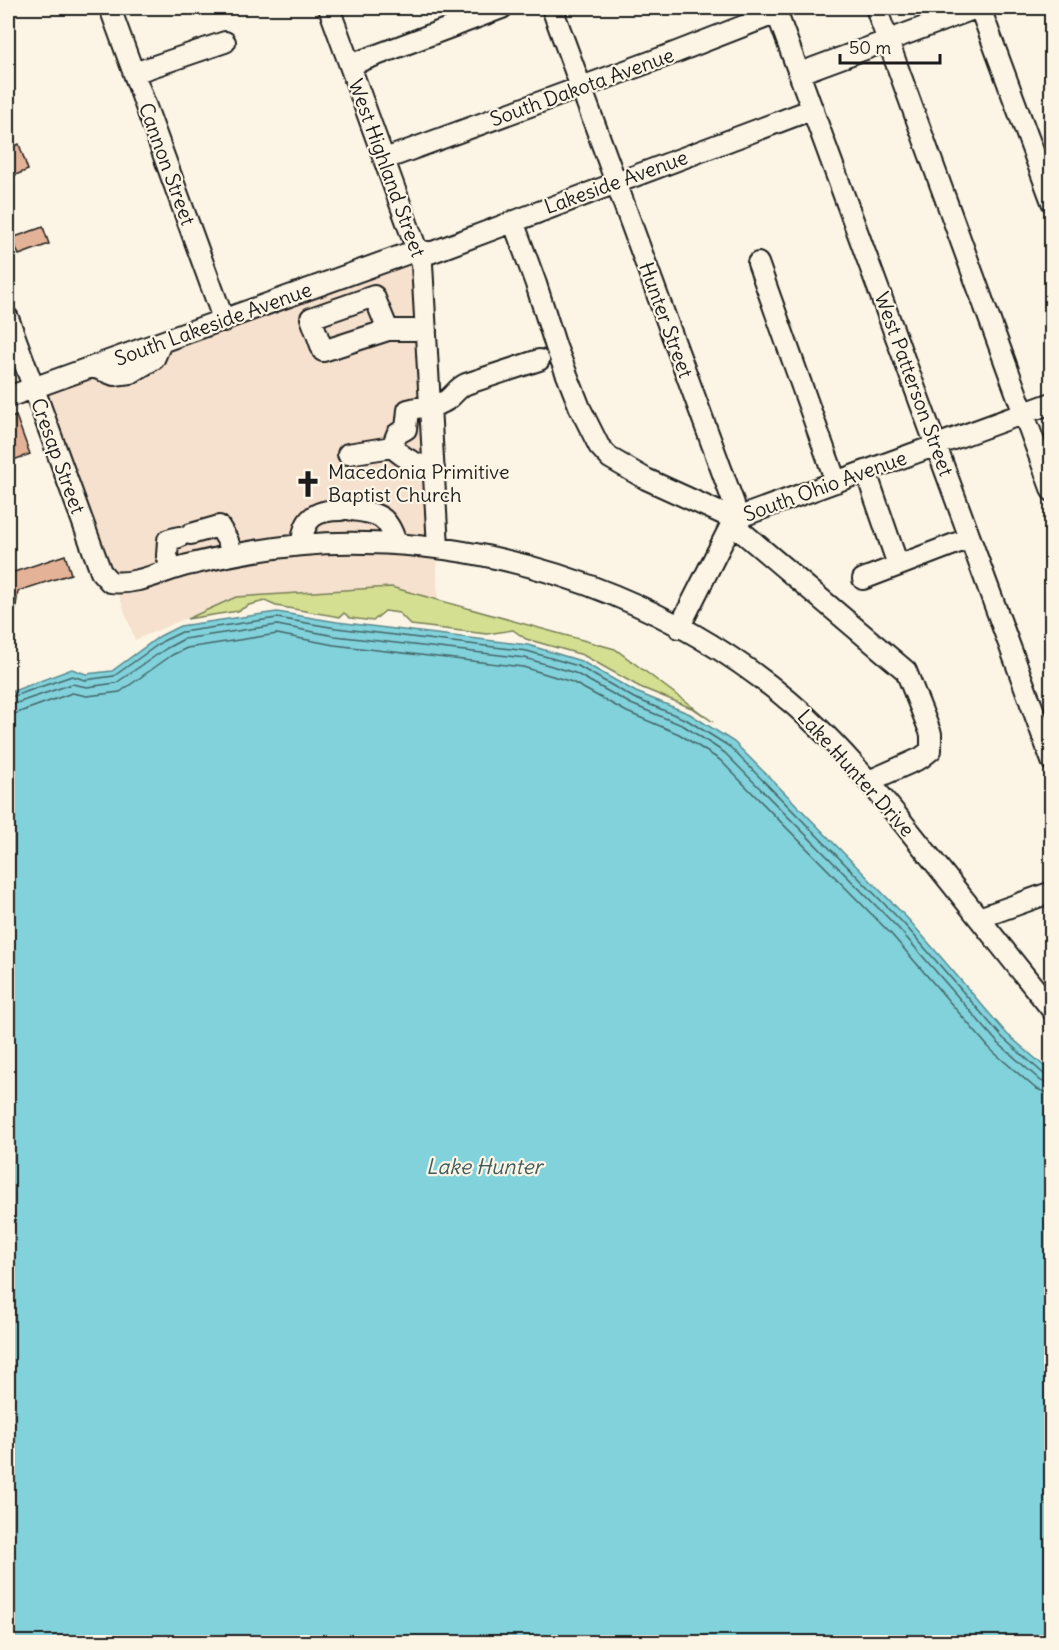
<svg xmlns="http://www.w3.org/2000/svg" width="1059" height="1650" font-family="Delius,sans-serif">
  <rect width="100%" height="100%" fill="#fcf5e5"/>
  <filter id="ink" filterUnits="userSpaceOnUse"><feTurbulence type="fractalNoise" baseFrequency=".0167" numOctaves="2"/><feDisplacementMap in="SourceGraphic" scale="12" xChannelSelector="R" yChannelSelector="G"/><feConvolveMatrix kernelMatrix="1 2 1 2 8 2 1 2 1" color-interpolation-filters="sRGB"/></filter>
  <g filter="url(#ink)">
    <path fill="#f5e1cd" d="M413,259l17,280 -301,36 -18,-2 -64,-179 2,-5 112,-39 73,-22 69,-29z
      M345,549l91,5 2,46 -47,-13 -155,10 -101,43 -18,-50 107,-28z"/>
    <path fill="#d4df92" stroke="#787e57" stroke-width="1.5" d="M391,587l224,62 98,73 -19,-13 -54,-22 -57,-32 -57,-16 -13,-9 -26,4 -76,-9 -12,-12 -14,-2 -12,10 -23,-3 -6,-5 -4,4 -64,-11 -11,-5 -16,4 -11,6 -51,8 49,-22z"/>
    <path fill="#81d2db" stroke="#59898f" stroke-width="1.5" d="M277,612l60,10 191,23 53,16 55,31 54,22 44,28 48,48 127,130 98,114 44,38v570h-1043v-949l64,-24 14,5 26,-3 48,-35 20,-10z"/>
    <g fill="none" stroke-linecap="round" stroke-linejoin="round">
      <path stroke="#446568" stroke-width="1.5" d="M8,698l64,-22 13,4 29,-4 49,-35 19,-9 95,-14 59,10 191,23 51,15 56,32 53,22 43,27 174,177 99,114 42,37 7,1
        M8,706l64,-22 15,3 29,-4 51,-35 17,-9 93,-14 58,11 190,22 50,15 56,31 53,22 41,27 174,176 99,114 43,38 11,3
        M8,715l9,-2 55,-20 15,3 33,-4 52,-37 15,-7 90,-14 57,11 189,22 49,15 55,30 52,22 41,26 172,175 99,115 44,38 9,4 8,1"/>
    </g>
    <path fill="#e4b296" stroke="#1c1c1c" stroke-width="1.5" d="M19,144l9,26 -20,8v-29z
      M43,227l6,17 -30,11 -7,-17z
      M16,416l14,38 -22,8v-43z
      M65,555l6,19 -53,17 -4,30h-6v-47z"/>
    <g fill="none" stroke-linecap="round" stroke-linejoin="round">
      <defs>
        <path id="minor" d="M110,8l114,313
          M329,8l93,256 16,283
          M552,8l182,496v15l-55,109
          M775,8l277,753
          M876,8l176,483
          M980,8l72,194
          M350,65l152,-57
          M134,73l91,-31
          M800,73l176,-65
          M385,159l284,-104 108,-42
          M513,221l23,63 20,63 24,61 19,38 11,12 36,21 88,40 8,13 164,139 25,63v16l-10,8 -52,23
          M758,263l78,219
          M8,318l93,254 9,10c27,4 56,-13 82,-18 57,-14 115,-23 174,-21 168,3 339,72 459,191 40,40 75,85 110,129 39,49 78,98 117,147
          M388,330l-14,-34 -63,22 12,33 65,-21h38
          M93,367l21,8 17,-2 23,-14 7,-16
          M8,397l398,-143 13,-4 11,3 383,-144
          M392,447l5,-13 9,-5 2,-19c12,-4 28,-2 39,-10 7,-5 10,-12 19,-16l73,-24
          M392,447c13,12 24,18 42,21
          M348,454l44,-7
          M866,472l32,93
          M352,510c27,3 36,6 44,33
          M734,519l318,-116
          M191,534l28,-8 9,15 4,14
          M302,545c1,-27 13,-35 39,-35
          M172,569l-5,-13 1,-16 11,-3
          M863,579l107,-41
          M979,918l73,-26"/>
      </defs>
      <use href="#minor" stroke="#1c1c1c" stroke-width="24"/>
      <use href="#minor" stroke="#fcf5e5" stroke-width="20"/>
    </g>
  </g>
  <defs>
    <symbol id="church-bare" viewBox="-9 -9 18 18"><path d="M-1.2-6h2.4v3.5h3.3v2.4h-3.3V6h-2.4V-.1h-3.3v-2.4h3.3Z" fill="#1c1c1c" stroke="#fcf5e5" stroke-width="2.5" paint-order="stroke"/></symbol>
  </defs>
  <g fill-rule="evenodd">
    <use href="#church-bare" x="289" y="465" width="38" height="38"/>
  </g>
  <g text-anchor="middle" stroke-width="4.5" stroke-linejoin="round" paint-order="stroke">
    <g font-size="20" fill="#1c1c1c" stroke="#fcf5e5">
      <text transform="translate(582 87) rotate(-20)" y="7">South Dakota Avenue</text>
      <text transform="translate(167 164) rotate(70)" y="7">Cannon Street</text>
      <text transform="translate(387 168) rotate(70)" y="7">West Highland Street</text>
      <text transform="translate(616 182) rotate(-20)" y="7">Lakeside Avenue</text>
      <text transform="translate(666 320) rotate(70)" y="7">Hunter Street</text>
      <text transform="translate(213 324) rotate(-20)" y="7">South Lakeside Avenue</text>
      <text transform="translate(914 384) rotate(70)" y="7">West Patterson Street</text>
      <text transform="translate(58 456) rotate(70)" y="7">Cresap Street</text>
      <text transform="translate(825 486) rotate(-20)" y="7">South Ohio Avenue</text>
      <text transform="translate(856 773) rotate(48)" y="7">Lake Hunter Drive</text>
    </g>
    <g font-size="20" fill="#1c1c1c" stroke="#fcf5e5" text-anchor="start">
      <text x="328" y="479">Macedonia Primitive<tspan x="328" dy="23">Baptist Church</tspan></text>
    </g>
    <g font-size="21" font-style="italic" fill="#3f5c5f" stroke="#fcf5e5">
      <text x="484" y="1174">Lake Hunter</text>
    </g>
  </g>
  <rect width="1059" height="1650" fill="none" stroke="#fcf5e5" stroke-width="30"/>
  <rect x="15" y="15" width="1029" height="1620" fill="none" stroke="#1c1c1c" stroke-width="2" filter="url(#ink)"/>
  <path d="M840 54v9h100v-9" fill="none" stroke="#1c1c1c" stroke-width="3"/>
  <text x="849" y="54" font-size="18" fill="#1c1c1c" stroke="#fcf5e5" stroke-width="4.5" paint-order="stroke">50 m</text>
</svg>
